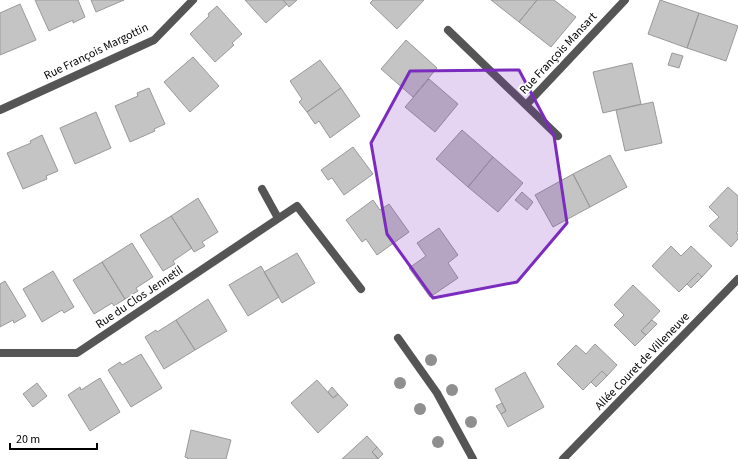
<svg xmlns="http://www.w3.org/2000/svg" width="738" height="459" font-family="'Source Sans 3',sans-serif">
  <rect width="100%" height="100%" fill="#fff"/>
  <path fill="#c4c4c4" stroke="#999" d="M35,0h43l7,17 -12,6v-3l-24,11z
    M91,0h33l-28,12z
    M245,0h38l4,4 -21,19z
    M283,0h14l-8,7z
    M373,0h51l-27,29 -27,-26z
    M491,0h46l-18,22z
    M537,0h17l22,17 -25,30 -32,-25z
    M660,0l39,13 -12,35 -39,-14z
    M20,4l16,36 -36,15v-42z
    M217,6l25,28 -10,9 2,2 -19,17 -25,-28 19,-18 -1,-2z
    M699,13l39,13 -12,35 -39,-13z
    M406,40l31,28 -24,29 -32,-28z
    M672,53l11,3 -4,12 -11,-3z
    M193,57l26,29 -29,26 -26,-30z
    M320,60l21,28 -34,24 -8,-10 3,-3 -12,-18z
    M632,63l9,41 -38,9 -10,-41z
    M429,79l29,25 -23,28 -30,-25z
    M149,88l16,36 -11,5 1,2 -25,11 -15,-36 23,-10 -1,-3z
    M341,88l19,28 -30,22 -11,-17 -4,3 -8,-12z
    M653,102l9,41 -37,8 -9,-41z
    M96,112l15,36 -36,16 -15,-36z
    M462,130l31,27 -25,30 -32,-28z
    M42,135l16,36 -12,5 1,3 -24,10 -16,-36 24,-10 -1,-2z
    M353,147l20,27 -29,21 -12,-17 -4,2 -7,-10z
    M610,155l17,32 -37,20 -17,-33z
    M493,157l30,26 -25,29 -30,-25z
    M573,174l17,33 -37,20 -18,-32z
    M728,187l10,9v35l-2,2 2,1v5l-7,8 -22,-21 10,-9 -10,-10z
    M522,192l11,10 -6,8 -12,-10z
    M198,198l20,34 -16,10 3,4 -11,6 -23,-36z
    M373,200l7,10 9,-6 20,28 -32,23 -11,-16 -4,3 -16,-22z
    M171,216l21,32 -19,13 2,3 -12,7 -23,-36z
    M439,228l19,27 -10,8 10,15 -28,19 -21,-29 17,-12 -9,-13z
    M132,243l21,34 -17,11 2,3 -13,8 -23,-37z
    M671,246l10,10 10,-10 21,20 -10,11 -4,-4 -19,19 -27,-26z
    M297,253l18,30 -33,20 -18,-31z
    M102,262l23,37 -11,7 -2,-3 -18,11 -21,-34z
    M261,266l18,31 -31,19 -19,-31z
    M53,271l21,36 -10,6 -2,-3 -20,12 -19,-33z
    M698,273l4,4 -11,11 -4,-4z
    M5,281l21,35 -12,7 -1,-3 -13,7v-43z
    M633,285l27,26 -19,20 5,4 -11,11 -21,-21 10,-10 -10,-10z
    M208,299l19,32 -32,19 -19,-30z
    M176,320l19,30 -31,19 -19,-32 11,-7 1,2z
    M652,320l5,4 -11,11 -5,-4z
    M595,344l22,21 -10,11 -5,-5 -19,19 -26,-26 19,-19 10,9z
    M141,354l21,34 -31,19 -23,-37 12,-8 2,3z
    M602,371l5,5 -11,11 -5,-5z
    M525,372l19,35 -36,20 -7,-13 5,-3 -11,-22z
    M100,378l20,34 -30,19 -22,-36 12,-8 1,3z
    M317,380l16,18 5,-4 10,11 -30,28 -27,-30z
    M37,383l10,13 -14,11 -10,-13z
    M332,387l6,7 -5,4 -5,-6z
    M502,403l4,8 -5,3 -5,-8z
    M191,430l40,10 -5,19h-39l1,-1 -3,-1z
    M367,436l10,11 -5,5 7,7h-37z
    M377,447l6,7 -5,5 -6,-7z"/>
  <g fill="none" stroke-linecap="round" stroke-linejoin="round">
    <path stroke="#555" stroke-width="8" d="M448,30l110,106
      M526,105l99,-105
      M0,110l154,-70 39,-40
      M262,189l16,29
      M398,338l39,55 36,66
      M0,353h77l220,-147 64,83
      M563,459l175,-180"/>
  </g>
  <g fill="#8f8f8f">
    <circle cx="431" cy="360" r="6"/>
    <circle cx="400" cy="383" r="6"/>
    <circle cx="452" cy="390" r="6"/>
    <circle cx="420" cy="409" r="6"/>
    <circle cx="471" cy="422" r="6"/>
    <circle cx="438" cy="442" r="6"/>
  </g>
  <path fill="#7b2cbf" fill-opacity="0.2" stroke="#7b2cbf" stroke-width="3" stroke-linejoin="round" d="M519,70l35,66 13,87 -50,59 -84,16 -46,-64 -16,-91 39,-72z"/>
  <g text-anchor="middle" stroke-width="3.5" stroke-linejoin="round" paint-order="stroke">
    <g font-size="12" fill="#000" stroke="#fff">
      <text transform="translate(96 51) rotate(-26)" y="4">Rue François Margottin</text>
      <text transform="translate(558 53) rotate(-47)" y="4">Rue François Mansart</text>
      <text transform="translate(139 297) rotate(-34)" y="4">Rue du Clos Jennetil</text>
      <text transform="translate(642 361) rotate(-46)" y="4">Allée Couret de Villeneuve</text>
    </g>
  </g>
  <path d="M10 443v6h87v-6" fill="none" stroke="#000000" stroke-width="2"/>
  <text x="16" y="443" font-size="12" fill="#000000" stroke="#ffffff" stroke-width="3" paint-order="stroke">20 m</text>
</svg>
